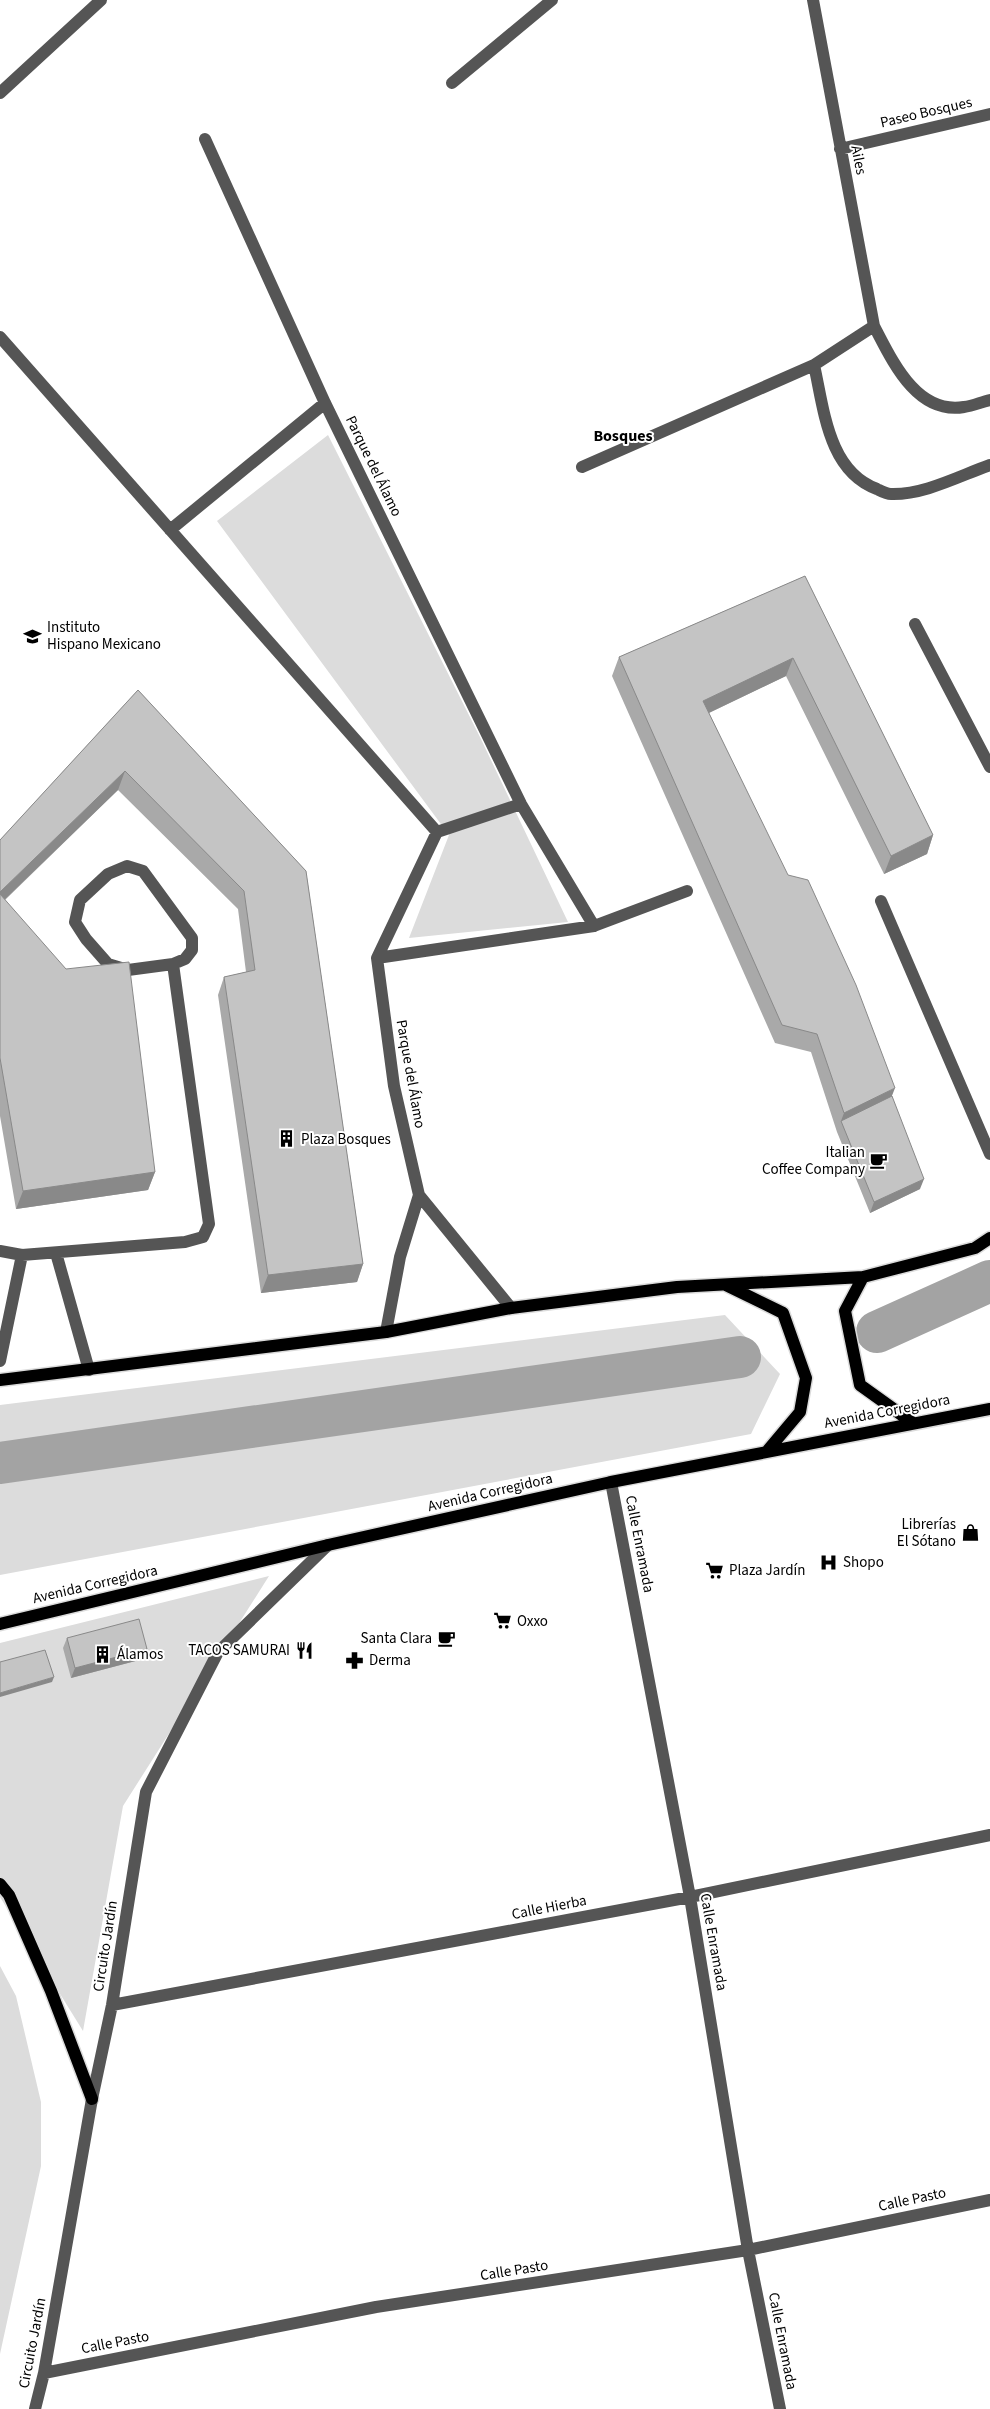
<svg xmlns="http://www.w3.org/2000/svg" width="990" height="2409" font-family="'Source Sans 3',sans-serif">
  <rect width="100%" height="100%" fill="#fff"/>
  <path fill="#dcdcdc" d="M328,435l152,302 88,185 -159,16 40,-103 -232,-314z
    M725,1315l55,59 -29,60 -751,141v-170z
    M269,1576l-146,230 -40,225 -83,-134v-254z
    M0,1966l16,30 25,106v64l-41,188z"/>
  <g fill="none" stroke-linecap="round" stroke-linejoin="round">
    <path stroke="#a3a3a3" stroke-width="42" d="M877,1332l113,-51
      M0,1463l740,-106"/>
    <defs>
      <path id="major" d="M863,1277l-18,34 15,74 53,38
        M726,1285l57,28 23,65 -6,34 -32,38
        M0,1380l386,-48 125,-24 166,-21 186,-10 112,-29 15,-10
        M0,1624l328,-79 283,-63 379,-73
        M0,1884l9,11 42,96 41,108"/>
    </defs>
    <use href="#major" stroke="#dbdbdb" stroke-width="15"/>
    <path stroke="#555" stroke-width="12" d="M813,0l61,326c18,34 42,89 90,81 9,-1 17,-5 26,-7
      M452,83l100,-83
      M0,93l101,-93
      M205,139l120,264 196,401 73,122
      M840,149l150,-35
      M0,337l437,495
      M814,365c10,44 14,106 63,124 4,2 9,5 14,5 33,1 68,-18 99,-29
      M582,467l232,-102 60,-39
      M170,530l155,-127
      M915,624l75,143
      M127,866l16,5 49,67v12l-7,9 -12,5 -45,6 -20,-6 -22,-25 -11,-17 5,-22 28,-26z
      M881,901l109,253
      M377,958l217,-32 93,-35
      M0,1251l22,4 163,-13 18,-5 6,-13 -36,-260
      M56,1253l33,117
      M511,1308l-92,-113 -25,-109 -17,-128 60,-126 84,-28
      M386,1332l14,-75 19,-62
      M0,1361l22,-106
      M611,1482l79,415 58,353 32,159
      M112,2005l578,-108 300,-62
      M44,2373l332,-66 372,-57 242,-50
      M35,2409l9,-36 48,-274 20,-94 34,-213 72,-140 110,-107"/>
    <use href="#major" stroke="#000" stroke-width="12"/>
  </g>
  <path fill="#a9a9a9" d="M805,576l128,259 -6,19 -43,20 -98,-198 -77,37 183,383 28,93 -50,24 -33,-81 -26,-80 -36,-9 -163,-367 7,-19z
    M138,690l168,181 57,393 -6,18 -96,11 -43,-298 6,-18 22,-5 -8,-63 -120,-119 -113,110 150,272 -7,18 -132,19 -16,-93v-276z
    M67,1638l76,21 -72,19 -8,-30z"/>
  <path fill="#898989" d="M793,658l-7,18 -90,43 7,-18z
    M125,771l-7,19 -118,114v-12z
    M933,835l-6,19 -43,20 7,-18z
    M895,1088l-7,18 -47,15 3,-8z
    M155,1172l-7,18 -132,19 7,-18z
    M924,1179l-4,10 -50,24 4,-11z
    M363,1264l-6,18 -96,11 7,-18z
    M147,1649l-4,10 -72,19 4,-10z
    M54,1677l-2,5 -52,15v-4z"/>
  <path fill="#c4c4c4" stroke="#898989" d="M805,576l128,259 -42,21 -98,-198 -90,43 85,174 20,5 48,105 39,103 -51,25 -27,-79 -35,-9 -163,-368z
    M138,690l168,181 57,393 -95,11 -44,-298 31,-7 -11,-79 -119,-120 -125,121v-52z
    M0,894l66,75 63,-7 26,210 -132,19 -23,-133z
    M892,1096l32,83 -50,23 -33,-81z
    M139,1619l8,30 -72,19 -8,-30z
    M45,1650l9,27 -54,16v-31z"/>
  <defs>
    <symbol id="school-bare" viewBox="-9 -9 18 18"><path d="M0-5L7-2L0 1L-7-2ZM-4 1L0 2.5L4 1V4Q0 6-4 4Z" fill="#000" stroke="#fff" stroke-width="2.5" paint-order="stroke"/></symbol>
    <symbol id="building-bare" viewBox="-9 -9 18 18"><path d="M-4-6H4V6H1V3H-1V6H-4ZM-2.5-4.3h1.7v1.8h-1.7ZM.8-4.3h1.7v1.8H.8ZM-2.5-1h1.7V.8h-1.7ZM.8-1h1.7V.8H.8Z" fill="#000" stroke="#fff" stroke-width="2.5" paint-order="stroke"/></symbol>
    <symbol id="cafe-bare" viewBox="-9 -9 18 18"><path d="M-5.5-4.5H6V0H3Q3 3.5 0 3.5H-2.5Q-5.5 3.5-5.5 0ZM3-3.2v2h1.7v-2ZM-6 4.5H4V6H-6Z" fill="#000" stroke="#fff" stroke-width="2.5" paint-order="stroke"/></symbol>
    <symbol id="shop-bare" viewBox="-9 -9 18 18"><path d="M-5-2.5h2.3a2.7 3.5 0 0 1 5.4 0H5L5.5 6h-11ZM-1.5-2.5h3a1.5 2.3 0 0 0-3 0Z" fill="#000" stroke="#fff" stroke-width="2.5" paint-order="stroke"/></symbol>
    <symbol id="hospital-bare" viewBox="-9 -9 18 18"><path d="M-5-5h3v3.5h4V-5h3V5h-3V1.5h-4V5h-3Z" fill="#000" stroke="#fff" stroke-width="2.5" paint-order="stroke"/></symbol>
    <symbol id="supermarket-bare" viewBox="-9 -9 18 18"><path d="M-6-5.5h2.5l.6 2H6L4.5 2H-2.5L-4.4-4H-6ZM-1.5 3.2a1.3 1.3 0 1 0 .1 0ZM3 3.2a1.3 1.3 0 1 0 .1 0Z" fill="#000" stroke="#fff" stroke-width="2.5" paint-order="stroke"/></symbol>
    <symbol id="restaurant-bare" viewBox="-9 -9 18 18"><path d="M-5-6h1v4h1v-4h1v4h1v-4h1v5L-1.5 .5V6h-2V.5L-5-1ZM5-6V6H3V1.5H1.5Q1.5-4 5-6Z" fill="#000" stroke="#fff" stroke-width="2.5" paint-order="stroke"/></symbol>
    <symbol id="pharmacy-bare" viewBox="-9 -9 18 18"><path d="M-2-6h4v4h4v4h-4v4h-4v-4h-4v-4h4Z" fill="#000" stroke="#fff" stroke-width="2.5" paint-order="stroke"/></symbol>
  </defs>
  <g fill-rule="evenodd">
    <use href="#school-bare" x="20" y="624" width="25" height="25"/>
    <use href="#building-bare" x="274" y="1126" width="25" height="25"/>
    <use href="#cafe-bare" x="866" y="1148" width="25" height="25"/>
    <use href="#shop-bare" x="958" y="1520" width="25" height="25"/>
    <use href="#hospital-bare" x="816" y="1550" width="25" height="25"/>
    <use href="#supermarket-bare" x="702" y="1558" width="25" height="25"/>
    <use href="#supermarket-bare" x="490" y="1608" width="25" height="25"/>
    <use href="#cafe-bare" x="434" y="1626" width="25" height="25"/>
    <use href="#restaurant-bare" x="292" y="1638" width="25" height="25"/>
    <use href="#building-bare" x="90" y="1642" width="25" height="25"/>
    <use href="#pharmacy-bare" x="342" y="1648" width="25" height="25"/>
  </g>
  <g text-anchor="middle" stroke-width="4" stroke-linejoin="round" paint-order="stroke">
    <g font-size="15" fill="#000" stroke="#fff">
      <text transform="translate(926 112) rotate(-13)" y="5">Paseo Bosques</text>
      <text transform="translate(859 160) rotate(79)" y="5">Ailes</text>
      <text transform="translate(374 466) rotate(64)" y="5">Parque del Álamo</text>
      <text transform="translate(411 1074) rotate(80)" y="5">Parque del Álamo</text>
      <text transform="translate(887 1411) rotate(-11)" y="5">Avenida Corregidora</text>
      <text transform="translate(490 1492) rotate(-13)" y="5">Avenida Corregidora</text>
      <text transform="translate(640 1544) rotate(79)" y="5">Calle Enramada</text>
      <text transform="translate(95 1584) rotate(-13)" y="5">Avenida Corregidora</text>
      <text transform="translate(549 1907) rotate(-11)" y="5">Calle Hierba</text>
      <text transform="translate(714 1942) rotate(80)" y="5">Calle Enramada</text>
      <text transform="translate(105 1946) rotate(-81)" y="5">Circuito Jardín</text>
      <text transform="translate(912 2199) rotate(-12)" y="5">Calle Pasto</text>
      <text transform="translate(514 2270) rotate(-9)" y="5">Calle Pasto</text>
      <text transform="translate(783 2341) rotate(79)" y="5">Calle Enramada</text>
      <text transform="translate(115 2342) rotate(-11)" y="5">Calle Pasto</text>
      <text transform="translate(32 2343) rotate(-79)" y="5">Circuito Jardín</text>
    </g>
    <g font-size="15" fill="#000" stroke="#fff" text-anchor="start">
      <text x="47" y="632">Instituto<tspan x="47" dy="17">Hispano Mexicano</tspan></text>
      <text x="301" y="1144">Plaza Bosques</text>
      <text x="865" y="1157" text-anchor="end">Italian<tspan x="865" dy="17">Coffee Company</tspan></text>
      <text x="956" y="1529" text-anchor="end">Librerías<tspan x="956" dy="17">El Sótano</tspan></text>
      <text x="843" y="1567">Shopo</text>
      <text x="729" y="1575">Plaza Jardín</text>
      <text x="517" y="1626">Oxxo</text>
      <text x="432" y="1643" text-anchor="end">Santa Clara</text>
      <text x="290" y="1655" text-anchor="end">TACOS SAMURAI</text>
      <text x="117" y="1659">Álamos</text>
      <text x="369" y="1665">Derma</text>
    </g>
    <g font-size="16" font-weight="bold" fill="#000" stroke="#fff">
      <text x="623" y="441">Bosques</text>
    </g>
  </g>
</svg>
